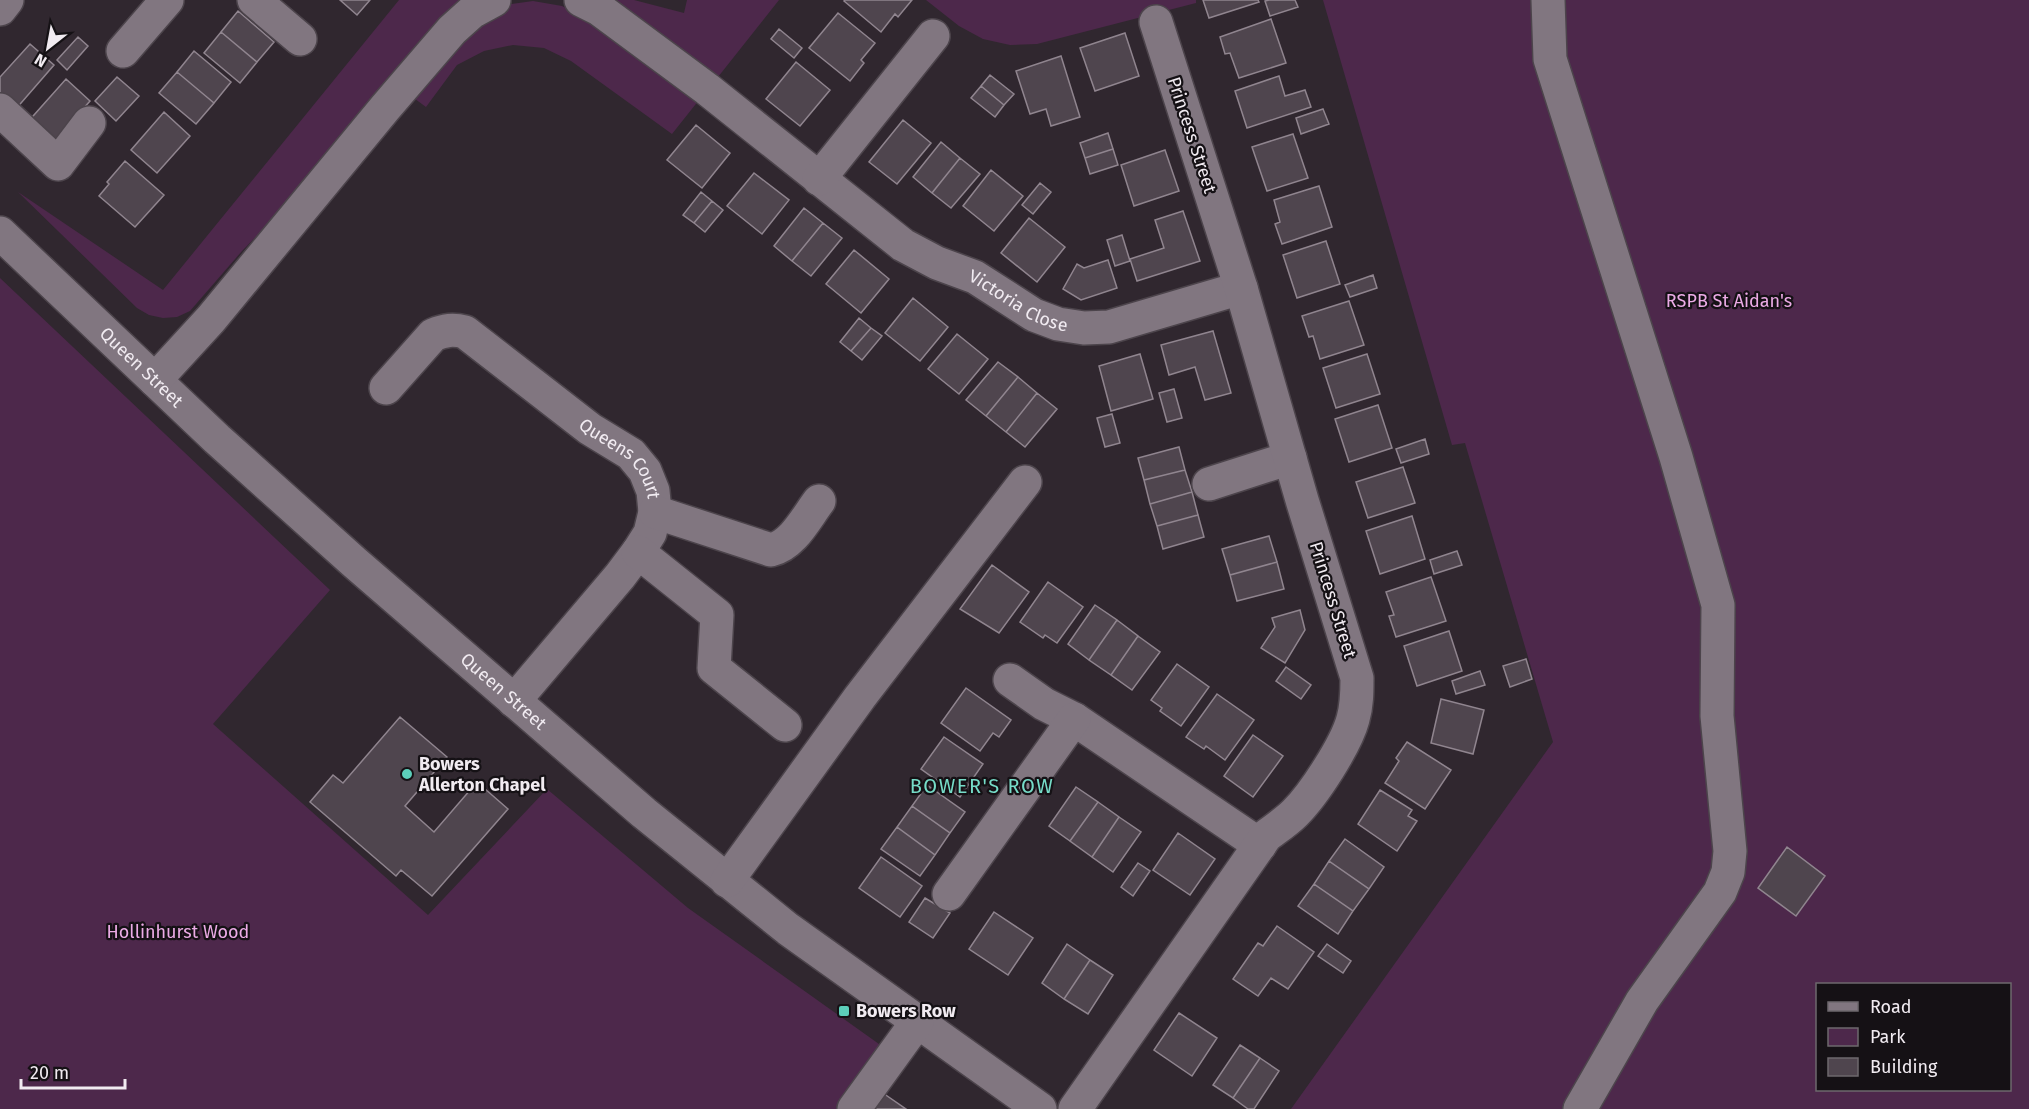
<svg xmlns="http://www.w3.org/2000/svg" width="2029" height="1109" font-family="'Fira Sans',sans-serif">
  <rect width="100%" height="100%" fill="#30272f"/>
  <path fill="#4d284b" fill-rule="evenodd" d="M399,0h61l-144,176 -74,75 -52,60 -13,6 -14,1 -14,-3 -12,-7 -119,-116 145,98z
    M613,0h21l50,13 3,-13h92l-61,77z
    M926,0h270v3l-159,41 -27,1 -27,-6 -24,-13z
    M1323,0h706v1109h-738l262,-367 -88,-299 -13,2zM1818,984h192v106h-192z
    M533,1l29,5 26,13 111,81 -27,34 -101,-73 -27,-13 -31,-3 -29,6 -27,14 -31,42 -15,-11 45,-59 48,-32z
    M0,278l330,312 -117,134 215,191 119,-126 141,119 198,141 -40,60h-846z"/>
  <path fill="#4f454e" stroke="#90858f" stroke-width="1.5" d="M340,0h30l-13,15z
    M845,0h67l-14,17 -3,-3 -14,18 -37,-31z
    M1203,0h55l1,2 -50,16z
    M1269,0h26l3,7 -28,9 -5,-15z
    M238,11l36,31 -17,20 -36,-30z
    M838,13l37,30 -14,17 3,3 -14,18 -41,-33z
    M1271,19l15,44 -47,15 -9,-25 -5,1 -5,-17z
    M779,29l23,19 -8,10 -23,-19z
    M221,32l36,30 -17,21 -36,-30z
    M1125,33l14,43 -44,15 -15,-43z
    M78,37l10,9 -21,24 -10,-10z
    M30,44l24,21 -39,45 -15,-13v-20z
    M194,51l37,31 -17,21 -37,-31z
    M1061,56l19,61 -29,9 -5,-17 -16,5 -14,-43z
    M796,62l34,28 -30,36 -34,-27z
    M177,72l37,31 -18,21 -37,-31z
    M990,75l24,19 -10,11 -23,-19z
    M1279,76l6,20 20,-6 6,17 -64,21 -12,-37z
    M117,77l22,19 -23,25 -21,-20z
    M66,79l24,22 -39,44 -25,-21z
    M981,86l23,19 -9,12 -24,-19z
    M1323,109l6,15 -28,10 -5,-16z
    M164,112l26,24 -33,37 -26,-23z
    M903,120l28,23 -34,41 -28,-22z
    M696,125l34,28 -28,35 -35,-28z
    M1108,133l5,16 -28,9 -5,-15z
    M1293,134l15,44 -41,13 -15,-44z
    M941,142l19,16 -28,35 -19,-16z
    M1113,149l5,16 -28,9 -5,-16z
    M1165,150l14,41 -45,15 -13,-41z
    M960,158l20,16 -29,34 -19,-15z
    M125,161l39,34 -29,32 -36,-31 10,-12 -2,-2z
    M991,170l32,26 -29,35 -31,-25z
    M754,173l35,27 -27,34 -35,-28z
    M1040,183l11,9 -18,22 -11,-9z
    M1319,186l13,41 -50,17 -7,-20 5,-2 -6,-22z
    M701,192l11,9 -18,22 -11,-8z
    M712,201l11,9 -18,22 -11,-9z
    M804,208l19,15 -31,38 -18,-15z
    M1183,211l17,50 -63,20 -7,-22 34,-11 -9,-28z
    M1029,218l36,29 -28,35 -36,-29z
    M823,223l19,15 -31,38 -19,-15z
    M1122,235l8,26 -15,5 -8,-26z
    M1326,241l14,43 -43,14 -14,-43z
    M854,250l35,29 -28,34 -35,-29z
    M1108,260l9,28 -36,12 -18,-11 14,-25 7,4z
    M1373,275l4,13 -27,9 -5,-12z
    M913,298l35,29 -28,34 -35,-28z
    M1349,301l15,44 -44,14 -7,-23 -4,1 -7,-21z
    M859,318l12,10 -20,23 -11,-9z
    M871,328l11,8 -20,24 -11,-9z
    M1213,331l18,62 -26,7 -10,-33 -26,8 -8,-30z
    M957,334l31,25 -29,35 -31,-25z
    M1140,354l13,45 -42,12 -12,-45z
    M1367,354l13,40 -44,14 -13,-40z
    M998,362l20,15 -32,39 -20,-16z
    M1018,377l19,16 -31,39 -20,-16z
    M1174,389l8,29 -15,4 -8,-29z
    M1037,393l20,16 -32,38 -19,-15z
    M1378,405l14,43 -43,14 -14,-43z
    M1112,414l8,29 -15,4 -8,-29z
    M1425,439l4,15 -28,9 -5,-14z
    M1179,447l6,23 -41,10 -6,-22z
    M1403,467l12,36 -47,15 -12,-36z
    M1185,470l7,22 -42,12 -6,-24z
    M1192,492l6,23 -41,11 -7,-22z
    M1198,515l6,22 -41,12 -6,-23z
    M1412,516l13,43 -45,15 -14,-43z
    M1269,536l8,26 -47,13 -8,-26z
    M1457,551l5,14 -28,9 -4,-14z
    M1277,562l7,27 -47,12 -7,-26z
    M992,565l37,27 -30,41 -39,-24z
    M1431,577l15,44 -50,16 -7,-21 5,-1 -8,-23z
    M1048,582l35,25 -26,36 -12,-8 -2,3 -23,-16z
    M1095,605l22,15 -28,40 -21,-16z
    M1300,610l5,20 -20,33 -24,-15 14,-21 -3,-9z
    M1117,620l21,16 -27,39 -22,-15z
    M1449,631l13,40 -45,15 -13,-40z
    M1138,636l22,16 -28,38 -21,-15z
    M1526,659l6,20 -22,8 -7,-21z
    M1177,664l32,23 -28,39 -21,-15 2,-3 -11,-8z
    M1286,667l25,18 -10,14 -25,-18z
    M1480,671l5,14 -29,9 -4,-13z
    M966,688l45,32 -12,17 -6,-4 -13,18 -39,-28z
    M1217,694l37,26 -29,40 -19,-14 -2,3 -18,-12z
    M1441,699l43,11 -11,44 -42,-11z
    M400,717l47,40 -42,49 29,26 43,-50 31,27 -76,87 -31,-26 -5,6 -86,-74 23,-27 10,8z
    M1253,735l30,21 -30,41 -29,-21z
    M944,737l39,27 -23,33 -39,-28z
    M1407,742l44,28 -26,39 -40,-26 14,-22 -3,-3z
    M927,785l38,27 -15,21 -38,-27z
    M1076,787l22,15 -28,39 -21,-15z
    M1380,790l32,20 -4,6 9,5 -20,30 -39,-27z
    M1098,802l21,15 -27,40 -22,-16z
    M912,806l38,27 -15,22 -38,-28z
    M1119,817l22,15 -28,40 -21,-15z
    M897,827l38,28 -15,21 -39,-27z
    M1178,833l37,26 -25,36 -37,-25z
    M1345,839l39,28 -15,22 -40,-28z
    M1787,847l38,29 -29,40 -38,-28z
    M881,857l41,29 -22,31 -41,-29z
    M1329,861l40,28 -16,22 -39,-27z
    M1138,863l12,8 -17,25 -12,-9z
    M1314,884l39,27 -15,23 -40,-28z
    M925,898l25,15 -17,25 -24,-16z
    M994,912l39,26 -25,37 -39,-26z
    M1277,926l37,26 -26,37 -17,-11 -13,18 -25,-17 25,-36 5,3z
    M1067,944l23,16 -26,39 -22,-16z
    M1327,944l24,17 -8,12 -25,-17z
    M1090,960l23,15 -25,39 -24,-15z
    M1179,1013l38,25 -25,38 -38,-26z
    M1240,1045l20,13 -27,40 -20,-13z
    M1260,1058l19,13 -25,38h-6l-15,-11z
    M880,1091l26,18h-38z"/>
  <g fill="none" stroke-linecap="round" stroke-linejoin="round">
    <defs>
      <g id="minor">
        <path d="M254,0l46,39"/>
        <path id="s1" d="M581,0l18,9 108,80 196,156 34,18 38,14 59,38 24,9 26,4 25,-1 132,-39"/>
        <path d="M1548,0l2,59 126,398 42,148 -1,111 13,135 -2,21 -8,20 -78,109 -62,108"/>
        <path d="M0,9l7,-9"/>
        <path d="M123,51l44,-51"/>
        <path d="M0,110l58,54 31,-41"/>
        <path d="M819,179l114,-143"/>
        <path id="s2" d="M0,233l217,206 137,123 290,251 144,116 252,180"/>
        <path d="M155,380l56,-61 174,-211 67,-78 20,-18 22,-12"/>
        <path id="s3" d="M386,388l47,-53c12,-5 20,-6 32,-3l125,97 41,25 14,17 8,20 2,21 -5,21 -12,19 -18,24 -106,125"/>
        <path d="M1209,484l81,-26"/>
        <path d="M655,512l116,38c22,-5 35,-32 48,-49"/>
        <path d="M638,552l79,63 -3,53 71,57"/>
        <path d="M1010,680l34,24 30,15 186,126"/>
        <path d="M727,881l133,-184 165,-215"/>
        <path d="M949,894l125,-175"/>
        <path d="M854,1109l63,-87"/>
        <path d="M1075,1109l191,-273c9,-7 20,-14 29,-23 19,-19 51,-68 58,-94 4,-14 4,-27 4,-41l-55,-178 -61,-212 -85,-266"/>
      </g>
    </defs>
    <use href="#minor" stroke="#4c444b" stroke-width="36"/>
    <use href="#minor" stroke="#817680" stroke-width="33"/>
  </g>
  <g fill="#5cceba" stroke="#151115" stroke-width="2">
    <circle cx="407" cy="774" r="6"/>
    <rect x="838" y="1005" width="12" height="12" rx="3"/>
  </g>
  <g text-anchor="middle" stroke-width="4.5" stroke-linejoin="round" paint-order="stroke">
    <g font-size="18" fill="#f1ebf1" stroke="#151115">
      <text transform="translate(1192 135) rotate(72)" y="6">Princess Street</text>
      <text dy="6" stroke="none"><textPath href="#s1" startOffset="534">Victoria Close</textPath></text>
      <text dy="6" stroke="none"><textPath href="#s2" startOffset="195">Queen Street</textPath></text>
      <text dy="6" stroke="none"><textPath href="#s3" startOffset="306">Queens Court</textPath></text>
      <text transform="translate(1333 600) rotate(73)" y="6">Princess Street</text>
      <text dy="6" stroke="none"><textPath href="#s2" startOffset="681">Queen Street</textPath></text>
    </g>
    <g font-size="18" fill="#ecabe6" stroke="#151115">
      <text x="1729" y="307">RSPB St Aidan's</text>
      <text x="178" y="938">Hollinhurst Wood</text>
    </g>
    <g font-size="18" font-weight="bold" fill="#f1ebf1" stroke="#151115" text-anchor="start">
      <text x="419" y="770">Bowers<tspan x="419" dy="21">Allerton Chapel</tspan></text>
      <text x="856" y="1017">Bowers Row</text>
    </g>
    <g font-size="20" letter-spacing="1.5" fill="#76dcc8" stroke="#151115">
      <text x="982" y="793">BOWER'S ROW</text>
    </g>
  </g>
  <rect x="1816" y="983" width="195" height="108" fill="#151115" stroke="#6d686d" stroke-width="1.5"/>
  <rect x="1828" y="1002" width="30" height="9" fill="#817680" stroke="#6d686d" stroke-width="1.5"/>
  <text x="1870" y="1013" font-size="18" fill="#f1ebf1">Road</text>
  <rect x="1828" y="1028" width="30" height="18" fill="#4d284b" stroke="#6d686d" stroke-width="1.5"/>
  <text x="1870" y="1043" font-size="18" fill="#f1ebf1">Park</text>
  <rect x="1828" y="1058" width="30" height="18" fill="#4f454e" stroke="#6d686d" stroke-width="1.5"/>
  <text x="1870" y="1073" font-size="18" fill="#f1ebf1">Building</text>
  <g transform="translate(48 48) rotate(211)" stroke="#151115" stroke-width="4.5" paint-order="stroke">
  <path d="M0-4.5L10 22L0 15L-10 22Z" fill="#f1ebf1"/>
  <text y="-9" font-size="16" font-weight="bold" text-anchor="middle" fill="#f1ebf1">N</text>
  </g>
  <path d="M21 1079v9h104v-9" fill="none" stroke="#f1ebf1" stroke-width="3"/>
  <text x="30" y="1079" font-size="18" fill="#f1ebf1" stroke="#151115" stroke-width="4.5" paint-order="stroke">20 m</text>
</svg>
